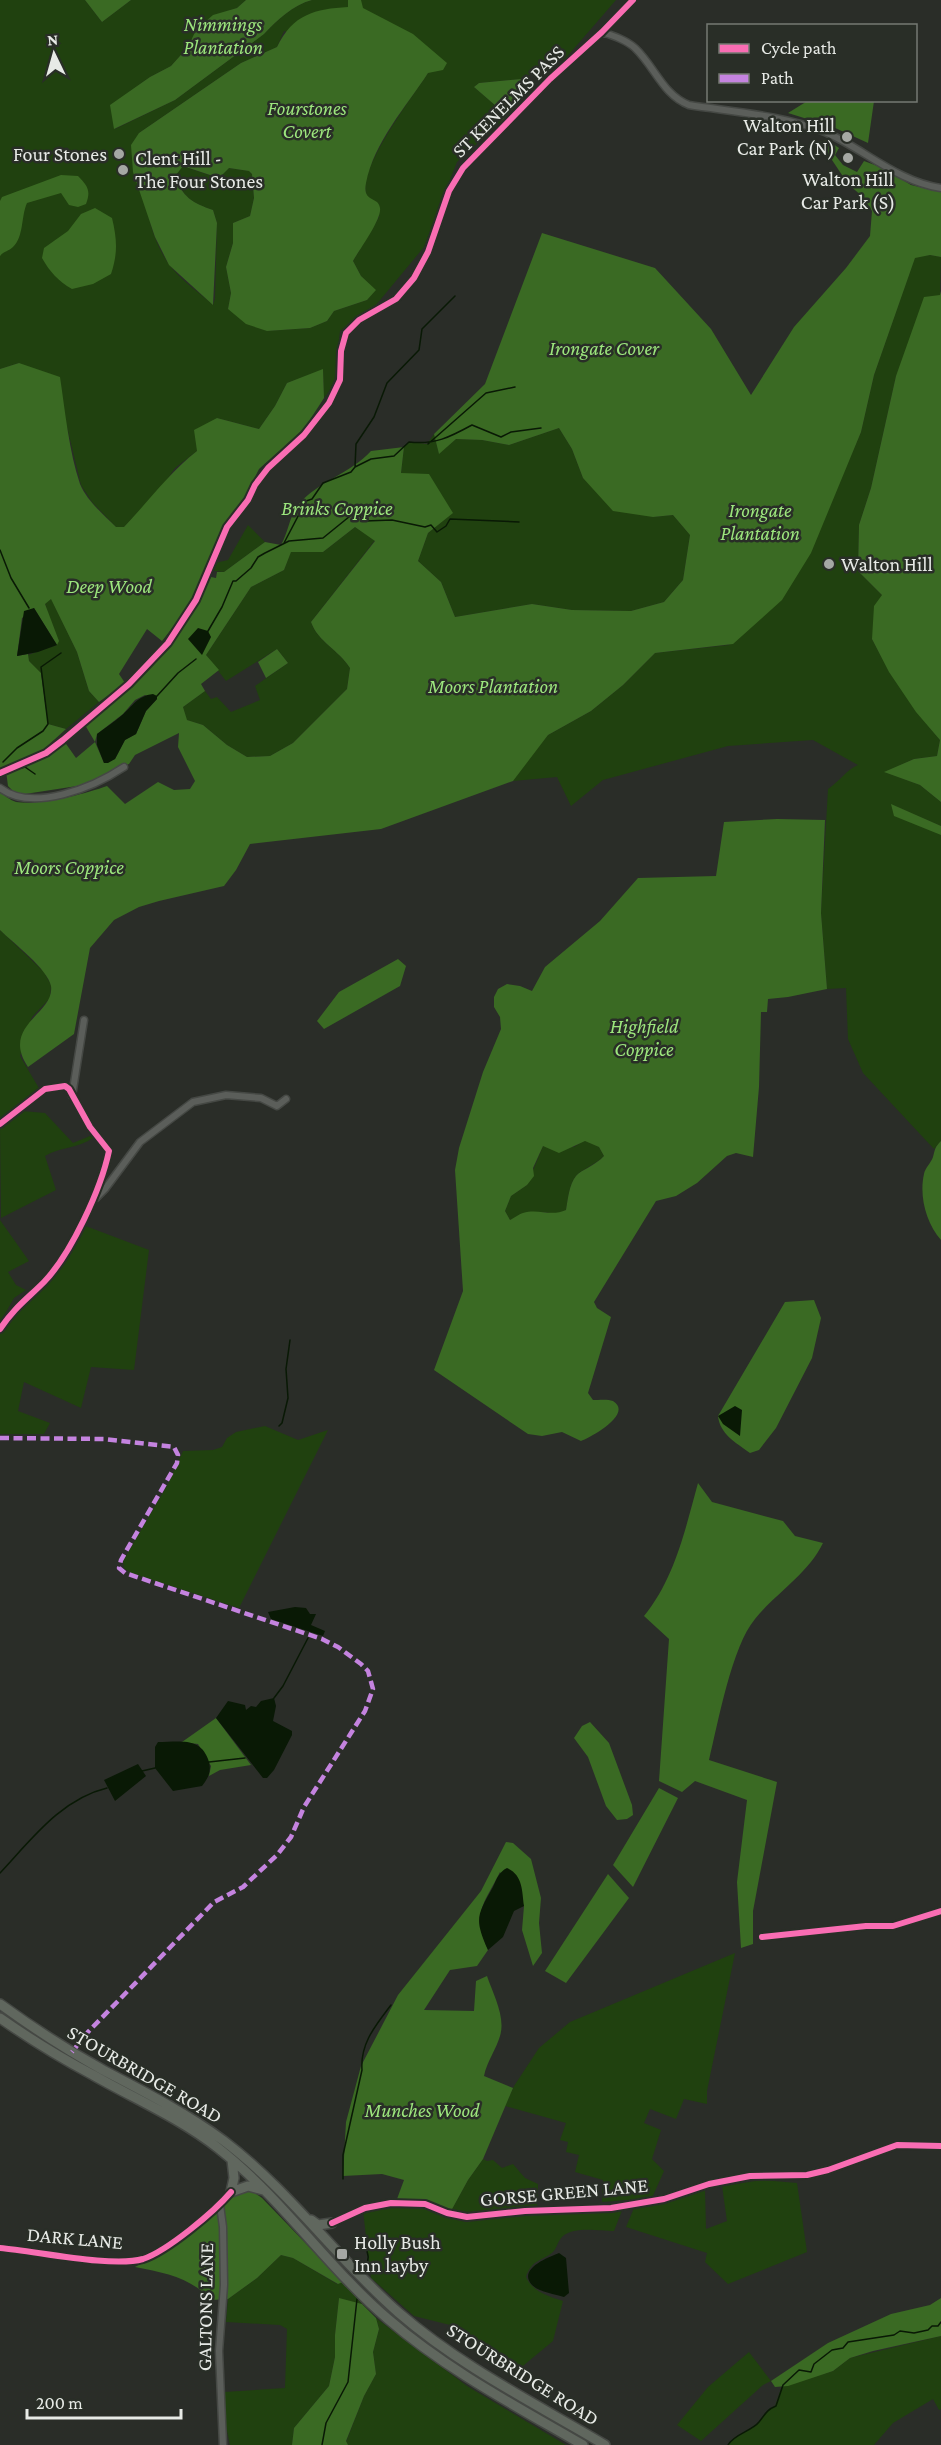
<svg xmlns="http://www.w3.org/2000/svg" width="941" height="2445" font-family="'Crimson Pro',serif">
  <rect width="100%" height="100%" fill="#2a2d28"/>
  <path fill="#20410f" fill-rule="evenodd" d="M0,0h85l17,22 29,-22h115l-9,8 -24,8 -17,15 -8,16 -17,19 -21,11 -39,28 4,24 60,-29 89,-66c13,-14 29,-29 48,-34h304l-51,59 -19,7 -25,13 -42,4 -5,4 22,19 5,16 -44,40 -33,85 -48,58 -36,26c-3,22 1,49 -16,67l-1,-28 -36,13 -12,23 -16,23 -42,-11 -20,33 -22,17 -15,22 -36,37h-8l-24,-25 -11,-17 -14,-58 -48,-64 -19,6zM284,31l144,42c-15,23 -69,94 -62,120 2,8 9,17 13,24l-26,44 8,15 14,14 -8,10 -33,11 -7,10 -17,7 -43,3 -39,-22 3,-16 -5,-26 7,-24v-20l17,-7 4,-18 -2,-24 -3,-3 -20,-3 -11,10 -36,-12 -6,9c6,22 16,28 37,35l4,13 -2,76 -2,6c-14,-13 -34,-26 -45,-42 -26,-40 -24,-84 -29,-130l102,-70 36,-16z
    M930,255l11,2 -1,38 -44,81 -25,112 -12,37 -1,46 24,24 -10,44c19,37 41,69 68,101l-3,16 -23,3 -29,13 35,13 21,17v24l-49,-21 49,30v306l-7,8 -71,-76 -15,-34 -2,-51 -19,1 -6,-76 7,-124c11,-7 19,-20 30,-24l-45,-25 -85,6 -125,34 -32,26 -14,-29 -44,4 13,-20 22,-26 43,-24 32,-26 32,-32 74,-8 107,-155 25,-58 13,-57 41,-118z
    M559,428l13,21 11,29 70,39 20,-2 17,20 -7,45 -19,22 -33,9 -59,-1 -40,-6 -77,13 -14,-35 -23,-21 10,-28 24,-20 -51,-40 3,-26 5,-5 18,2 7,-10 5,19 17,-14 26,1 27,5z
    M248,525l17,17 -41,30 -10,-1 1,-8 13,-3z
    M355,527l20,13 -64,82c7,20 28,28 39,46l-3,21 -54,54 -23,13 -23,1 -20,-12 -24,-20 -17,-5 -3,-13 22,-16 6,8 6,-2 14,15 29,-12 -5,-14 33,-23 -11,-14 -51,32 -20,-26 45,-68 33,-17 7,-19 32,1z
    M51,598l26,54 12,39 10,11 -33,27 -18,-5 -6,-49 -13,-14 -1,-6 29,-10 -12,-42z
    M0,930l44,42 7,13 -1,13 -18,19 -12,39 20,34 -40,30z
    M22,1111l23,2 28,30 17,-7 3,2c-14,10 -33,9 -48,18l11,34 -55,28 -1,-91z
    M585,1140l14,7 5,9c-8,8 -23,14 -28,20 -7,9 -8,23 -10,34l-9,4 -14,-2 -33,8 -5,-9 6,-15 16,-11 16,-39 31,1z
    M0,1220l29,41 -21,11 8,13 10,5 -12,8 -14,25z
    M83,1225l66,25 -15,120 -43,-3 -10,41 -57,-26 -6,29 32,12 -6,11h-44v-101l13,-19 27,-26z
    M265,1426l33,14 30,-10 -89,178 -108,-35 -7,-5 -1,-7 45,-77 15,-33 30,-1 9,-3 5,-9 9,-6z
    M735,1953l-28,138v13l-23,-5 -8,20 -26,-10 -6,14 17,7 -9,29 12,12 -12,27 -50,4 1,-22 -28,-8 4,-17 -13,-3 2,-10 -8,-2 6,-17 -61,-17 9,-20 25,-38 31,-26z
    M483,2159l4,2 6,-1 9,8 11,-4 12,14 13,6 -1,23 -70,6 -16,-2 17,-31z
    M762,2180l35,3 10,69 -79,32 -23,-22 2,-9 -81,-26 8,-19 71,-18 1,39 21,-8 -5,-35z
    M389,2207h34l22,8 81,-1 97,-6 -9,23c-14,0 -39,-5 -51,5 -5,4 -6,12 -10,16 -12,10 -21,7 -27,25 7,15 22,19 37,24l-10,40 -35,29 -39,-29 -25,-15 -40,-10 -43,-38 -8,-67z
    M281,2255l12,3 44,26 6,-2 19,22 -23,-5 -4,36v22l-6,29 -35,42 -2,17h-62l-5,-24 -1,-29 61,-4 2,-59 -7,-4 -54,-3 2,-23 29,-21z
    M376,2318l91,68 99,59h-218l-2,-3 18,-46 12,-22 -3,-22 6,-23z
    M941,2336v73l-2,1 -6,-11 -40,24 -19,22h-146c6,-11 24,-14 31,-23 6,-7 7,-12 16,-16l7,-20 51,-15 17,-13z
    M749,2352l22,29 -8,4 -62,56 -24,-16 31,-38z"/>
  <path fill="#3a6a23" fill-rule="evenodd" d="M85,0h46l-29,22z
    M246,0h66c-19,5 -35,20 -48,34l-89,66 -61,29 -4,-24 40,-28 21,-11 17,-19 8,-17 17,-15 24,-7z
    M348,0h13l2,8 50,26 34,29 -4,7 -15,3c-22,34 -54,69 -62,110 -4,20 13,13 14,25 2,11 -21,42 -27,53l8,15 15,14 -9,10 -33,11 -7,10 -17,7 -43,3 -21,-7 -18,-15 3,-16 -5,-26 7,-24v-20l17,-7 4,-18 -2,-24 -3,-3 -20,-3 -10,10 -36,-12 -7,9c5,22 17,28 37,35l4,13 -4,82 -44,-40 -14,-28 -22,-65 -2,-27 8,-12 102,-70 36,-16c16,-33 38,-38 71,-40z
    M521,79l11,10 -31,33 -5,-16 -22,-19 5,-4z
    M809,100l65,1 -6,42 -35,-16 -45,-14z
    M827,140l12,8 -4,7 8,10 14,7 7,-11 19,7 28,17 30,7v65l-11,-2 -15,3 -41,117 -13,57 -50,121 -29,47 -49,44 -78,9 -32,32 -32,26 -43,24 -35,46 -132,48 -131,15 -14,26 -12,16 -65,15 -20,6 -25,13 -24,28 -16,86 -46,33c-28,-42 27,-53 23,-81 -3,-17 -38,-43 -51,-56v-138c5,4 10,8 16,10 23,4 69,-8 91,-16l18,18 33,-22 16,8 16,-1 5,-8 -17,-34 1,-14 -44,22 -6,9 -10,3 -8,7 -34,12 -52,8 -10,-1 -7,-7 -2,-15 35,-11 23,-19 12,17 19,-16 -10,-17c37,-31 75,-62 101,-103 9,-14 17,-30 25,-45l5,1 1,-6h7l41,-30 16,3c7,-12 9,-30 17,-40 19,-23 53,-32 73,-54l33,-4 -3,26 28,1 24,39 -25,20 -10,28 23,21 14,35 77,-13 40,6 59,1 33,-9 19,-22 7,-45 -17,-20 -20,2 -40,-6 -30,-33 -11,-29 -13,-21 -50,17 -27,-5 -26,-1 -17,15 -5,-20 51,-50 57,-151 113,35 56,61 40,66 43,-68 52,-59 24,-32 2,-25 -9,-14 -15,-13 -28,-42zM355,527l20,14 -64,81c7,20 28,28 39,46l-3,21 -54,54 -23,13 -23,1 -20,-12 -24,-20 -16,-5 -4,-13 22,-16 -4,-7 18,-14 -13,-15 45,-68 33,-17 7,-18h32zM145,695l12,4 -11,12 -10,23 -11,6 -10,19 -11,4 -9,-21 2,-8 26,-20 12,-14z
    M61,175l17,1c10,10 13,15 8,28l-8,3 -9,-2 -8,-12 -34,10c-6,13 -3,34 -14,44 -4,4 -9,4 -13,9v-55l2,-4z
    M95,208l17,10c5,21 6,35 -1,56l-18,10 -21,5c-14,-8 -22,-17 -30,-31l2,-10 24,-17 13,-17z
    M941,291v511l-21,-17 -36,-13 30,-13 23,-3 3,-16 -24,-28 -27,-40 -17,-33 2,-33 8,-11 -24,-24 1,-46 12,-37 25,-112 28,-79 16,-2z
    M19,363l41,14c5,33 9,75 20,107 7,17 24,31 36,43h8c24,-25 45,-54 73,-76l-3,-21 23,-12 42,11 16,-23 12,-23 36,-14 1,29 -20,31 -45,40 -15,30 -25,38 -22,55 -13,21 -22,28 -15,-12 -28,45 6,9 -26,19 -10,-11 -12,-39 -26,-53 -6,5 14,37 -2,4 -23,-37 -12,10 -5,38 11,-2 1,7 12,12 7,51 18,5 -22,20 -44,20v-400z
    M277,649l11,14 -22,15 -8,-16z
    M891,804l50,22v9l-47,-19z
    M777,819l48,1 -4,93 6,76 -39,8 -20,2 -1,13h-6l-2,75 -6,70 -17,-4 -9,3 -30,27 -21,13 -20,5 -62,101 3,6 14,9 -23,76 5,7c6,0 15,-1 20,1 21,13 -23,37 -32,40l-19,-9 -20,4 -14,-2 -94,-64 29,-79 -8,-121 4,-22 24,-76 18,-43 -1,-12 -6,-10v-10l4,-8 9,-5 13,2 12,5 13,-24 55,-46 38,-43 78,-2 8,-54zM585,1141l14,6 5,9c-8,9 -23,14 -28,20 -7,9 -8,23 -10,34 -15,7 -28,-2 -43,3 -4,1 -9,5 -13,7l-5,-9 6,-15 16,-11 7,-9 -1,-8 10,-22 16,7z
    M398,959l8,7 -6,20 -76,43 -7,-8 22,-29z
    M941,1141v99c-15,-17 -22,-44 -17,-66 1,-6 7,-11 9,-17 2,-8 2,-10 8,-16z
    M814,1300l7,18 -9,40 -36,70 -17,22 -9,3c-15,-11 -30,-19 -32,-37l67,-114z
    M698,1483l14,19 71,19 12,15 28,7c-15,31 -47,50 -68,76 -23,27 -37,104 -46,141l68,22 -24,129v33l-12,4 -4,-66 10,-82 -52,-19 -13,11 -23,-11 10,-142 -25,-23c31,-38 41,-86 54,-133z
    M216,1718l35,47 -31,5 -11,6 2,-10 -13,-22 -16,-2z
    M590,1722l19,21 23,62 1,10 -6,4 -10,1 -11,-14 -18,-49 -14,-19 8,-12z
    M659,1788l19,10 -45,89 -20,-22z
    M506,1842l7,1 18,16 10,39 -2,25 3,30 -9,13 -11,-36 2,-24 -24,-34c-17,34 -28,40 -12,78l-11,16 -27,4 -26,40 50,1 2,-30 11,-5c6,18 19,41 13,60 -4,14 -13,25 -16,40l29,12 -30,71 -15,21 -17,31 -15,-6 -39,-6 7,-19 -22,-6 -39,2 3,-54 15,-56 37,-71 83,-104z
    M608,1874l21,24 -63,85 -21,-12z
    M241,2189h8l13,9 81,84 -5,2 -45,-26 -12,-3 -24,23 -29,21 -16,1c-23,-23 -46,-27 -77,-33 39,-21 75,-47 106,-78z
    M339,2298l23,6 14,14 3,11 -6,23 3,22 -12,22 -18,45 2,4h-56l2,-17 35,-42 6,-29v-22z
    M941,2298v38l-68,15 -23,7 -17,13 -45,15 -13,1 -4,-6 57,-38 63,-29 39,-9z"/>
  <path fill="#091905" d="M34,608l23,37 -19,7 -21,4 7,-45z
    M198,628l10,3 3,6 -9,18 -14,-16z
    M153,694l4,2v3l-11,12 -10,23 -11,6 -10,19 -7,4h-4l-7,-18v-11c8,-6 17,-12 24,-18 12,-10 16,-20 32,-22z
    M735,1406l7,4 -2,26 -17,-12 -5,-8z
    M295,1607l11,1 4,6h6l-5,11 14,6 -2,5 -52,-17 -3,-7z
    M274,1698l2,8 -3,15 19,10v4l-18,35 -7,8h-4l-47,-60 12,-17 17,4 1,5 5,-4 5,1 5,-6z
    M158,1742c21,0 42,-5 50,17 4,11 1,18 -6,27l-29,5 -18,-23v-21z
    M138,1764l8,12 -31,25 -11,-21z
    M507,1868c16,7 15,23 17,38l-10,5 -11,26 -15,13c-14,-32 -11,-34 5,-63 4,-9 6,-15 14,-19z
    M559,2253l7,5 3,35 -5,4c-9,-3 -25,-5 -32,-12 -15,-16 17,-28 27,-32z"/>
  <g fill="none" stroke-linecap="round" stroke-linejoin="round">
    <path stroke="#091905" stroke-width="1.5" d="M428,444l58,-51 29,-6
      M355,467l1,-23 18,-27 13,-34 32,-33 3,-21 33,-33
      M284,543l22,-42 6,-2 11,-16 28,-11 4,-5 16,-8 23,-3 15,-14c26,3 41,-5 63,-17l29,12 10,-5 30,-4
      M0,550l11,28 18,30
      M208,631l14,-24 11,-26h3l15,-13 7,-11 7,-4 24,-12 34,-3 32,-26 10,9 27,-1 33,7 6,-2 6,7 9,-6 4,-7 69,3
      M157,696l21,-23 18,-14
      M3,762l14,-14 26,-17 5,-7 -7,-57 20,-14
      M17,769l8,-2 10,7
      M279,1426l3,-3 6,-25 -2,-29 4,-29
      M274,1698l9,-12 25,-48
      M209,1762l36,-4
      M142,1771l13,-3
      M0,1873c31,-33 61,-74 107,-85
      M343,2179v-24l19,-85c-2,-27 14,-45 29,-65
      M356,2239l8,2c2,10 7,15 2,24
      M322,2445l4,-22 22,-41 9,-83
      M728,2445c6,-11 24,-14 31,-23 6,-7 7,-12 17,-16l7,-21 16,-15 12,2 3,-8 18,-14 11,-2 5,-6 46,-7 6,-4 14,2 14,-3 4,-4h6l3,-4"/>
    <defs>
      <path id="minor" d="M602,32c12,4 24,8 33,16 20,19 28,47 54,57 45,7 93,10 136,27 39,17 73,50 116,56
        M0,773l46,-20 17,-13 66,-56 39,-41 28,-43 31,-73 21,-27 7,-15 13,-17 36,-33 25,-32 11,-23 1,-29 5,-18 13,-13 37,-21 18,-21 14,-26 21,-61 14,-23 87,-89 52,-47 31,-32
        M0,788c33,25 94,-1 124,-21
        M72,1096l12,-76
        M0,1124l45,-35 20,-3 4,3 21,38 19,24c-8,38 -38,103 -65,131 -18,18 -29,25 -44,47
        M96,1198l9,-9 35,-47 53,-40 33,-7 35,3 16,8 9,-7
        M762,1937l104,-11h27l48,-15
        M220,2205l3,22 1,58 -5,66 4,94
        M332,2223l33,-15 26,-5 34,1 22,9 20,4 58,-6 86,-3 53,-9 45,-15 41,-8 57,-1 21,-5 69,-25 44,1
        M0,2248c36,3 112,20 143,11 24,-8 71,-47 88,-67"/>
      <path id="highway" d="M0,2004c33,24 67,46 103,66 42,22 83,43 121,71 66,50 113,118 175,172 61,53 137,91 206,132
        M0,2018c30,21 61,40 93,57 42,24 87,43 125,73 64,50 109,119 170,171 59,51 128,87 195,126
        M231,2192l17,-6 15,4
        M231,2192l3,-14 -2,-18
        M311,2220l7,5 14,-2"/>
    </defs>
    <use href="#minor" stroke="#454844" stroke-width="9"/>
    <use href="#highway" stroke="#454844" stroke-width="12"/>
    <use href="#minor" stroke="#5b5e5a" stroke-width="6"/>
    <use href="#highway" stroke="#60675e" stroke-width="9"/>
    <path stroke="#c483df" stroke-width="4.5" stroke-dasharray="9 4.5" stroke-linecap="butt" d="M0,1438l104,1 70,8 4,8 -1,8 -56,97 -2,8 6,5 197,66 16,8 23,17 7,7 5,18 -8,22 -61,96 -13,30 -14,18 -34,32 -29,15 -126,130 -16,20"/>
    <defs>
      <path id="cycleway" d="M0,773l46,-20 17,-13 66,-56 39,-41 28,-43 31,-73 21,-27 7,-15 13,-17 36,-33 25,-32 11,-23 1,-29 5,-18 13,-13 37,-21 18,-21 14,-26 21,-61 14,-23 87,-89 52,-47 31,-32
        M0,1124l45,-35 20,-3 4,3 21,38 19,24c-8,38 -38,103 -65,131 -18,18 -29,25 -44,47
        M762,1937l104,-11h27l48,-15
        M332,2223l33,-15 26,-5 34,1 22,9 20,4 58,-6 86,-3 53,-9 45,-15 41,-8 57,-1 21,-5 69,-25 44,1
        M0,2248c36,3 112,20 143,11 24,-8 71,-47 88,-67"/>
    </defs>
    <use href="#cycleway" stroke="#292e27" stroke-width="10"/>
    <use href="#cycleway" stroke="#f96db3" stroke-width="6"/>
  </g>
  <g fill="#a5a8a4" stroke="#292e27" stroke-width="2">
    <circle cx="847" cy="137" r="6"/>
    <circle cx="119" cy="154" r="6"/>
    <circle cx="848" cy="158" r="6"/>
    <circle cx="123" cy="170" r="6"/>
    <circle cx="829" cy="564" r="6"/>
    <rect x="336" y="2248" width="12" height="12" rx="3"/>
  </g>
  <g text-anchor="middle" stroke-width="5" stroke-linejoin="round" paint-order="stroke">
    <g font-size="20" font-style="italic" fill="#9ce67d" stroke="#292e27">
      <text x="223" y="31">Nimmings<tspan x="223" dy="23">Plantation</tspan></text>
      <text x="307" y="115">Fourstones<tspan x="307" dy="23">Covert</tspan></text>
      <text x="604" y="355">Irongate Cover</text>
      <text x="337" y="515">Brinks Coppice</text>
      <text x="760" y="517">Irongate<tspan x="760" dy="23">Plantation</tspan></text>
      <text x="109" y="593">Deep Wood</text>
      <text x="493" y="693">Moors Plantation</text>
      <text x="69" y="874">Moors Coppice</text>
      <text x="644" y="1033">Highfield<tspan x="644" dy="23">Coppice</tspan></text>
      <text x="422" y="2117">Munches Wood</text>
    </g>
    <g font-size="20" fill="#e7eae6" stroke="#292e27">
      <text transform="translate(508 101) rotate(-45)" y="7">ST KENELMS PASS</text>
      <text transform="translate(145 2074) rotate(30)" y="7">STOURBRIDGE ROAD</text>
      <text transform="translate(564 2192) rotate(-5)" y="7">GORSE GREEN LANE</text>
      <text transform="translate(75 2238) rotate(5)" y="7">DARK LANE</text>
      <text transform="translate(205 2307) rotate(-89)" y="7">GALTONS LANE</text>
      <text transform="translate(523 2374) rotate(32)" y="7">STOURBRIDGE ROAD</text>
    </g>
    <g font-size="20" fill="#e7eae6" stroke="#292e27" text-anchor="start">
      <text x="835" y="132" text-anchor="end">Walton Hill<tspan x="835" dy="23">Car Park (N)</tspan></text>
      <text x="107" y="161" text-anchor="end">Four Stones</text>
      <text x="135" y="165">Clent Hill -<tspan x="135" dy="23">The Four Stones</tspan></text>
      <text x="848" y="186" text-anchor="middle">Walton Hill<tspan x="848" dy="23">Car Park (S)</tspan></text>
      <text x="841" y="571">Walton Hill</text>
      <text x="354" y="2249">Holly Bush<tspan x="354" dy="23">Inn layby</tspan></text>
    </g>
  </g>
  <rect x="707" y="24" width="210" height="78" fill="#292e27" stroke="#757973" stroke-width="1.5"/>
  <rect x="719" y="44" width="30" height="9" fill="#f96db3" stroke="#757973" stroke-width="1.5"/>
  <text x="761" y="54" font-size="18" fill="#e7eae6">Cycle path</text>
  <rect x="719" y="74" width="30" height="9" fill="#c483df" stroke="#757973" stroke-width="1.5"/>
  <text x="761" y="84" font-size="18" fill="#e7eae6">Path</text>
  <g transform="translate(54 54) rotate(355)" stroke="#292e27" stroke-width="4.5" paint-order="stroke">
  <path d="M0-4.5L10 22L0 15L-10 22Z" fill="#e7eae6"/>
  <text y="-9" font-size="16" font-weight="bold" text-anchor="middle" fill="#e7eae6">N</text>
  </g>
  <path d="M27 2409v9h154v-9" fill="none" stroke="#e7eae6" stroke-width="3"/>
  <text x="36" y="2409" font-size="18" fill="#e7eae6" stroke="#292e27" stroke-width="4.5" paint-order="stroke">200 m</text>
</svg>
